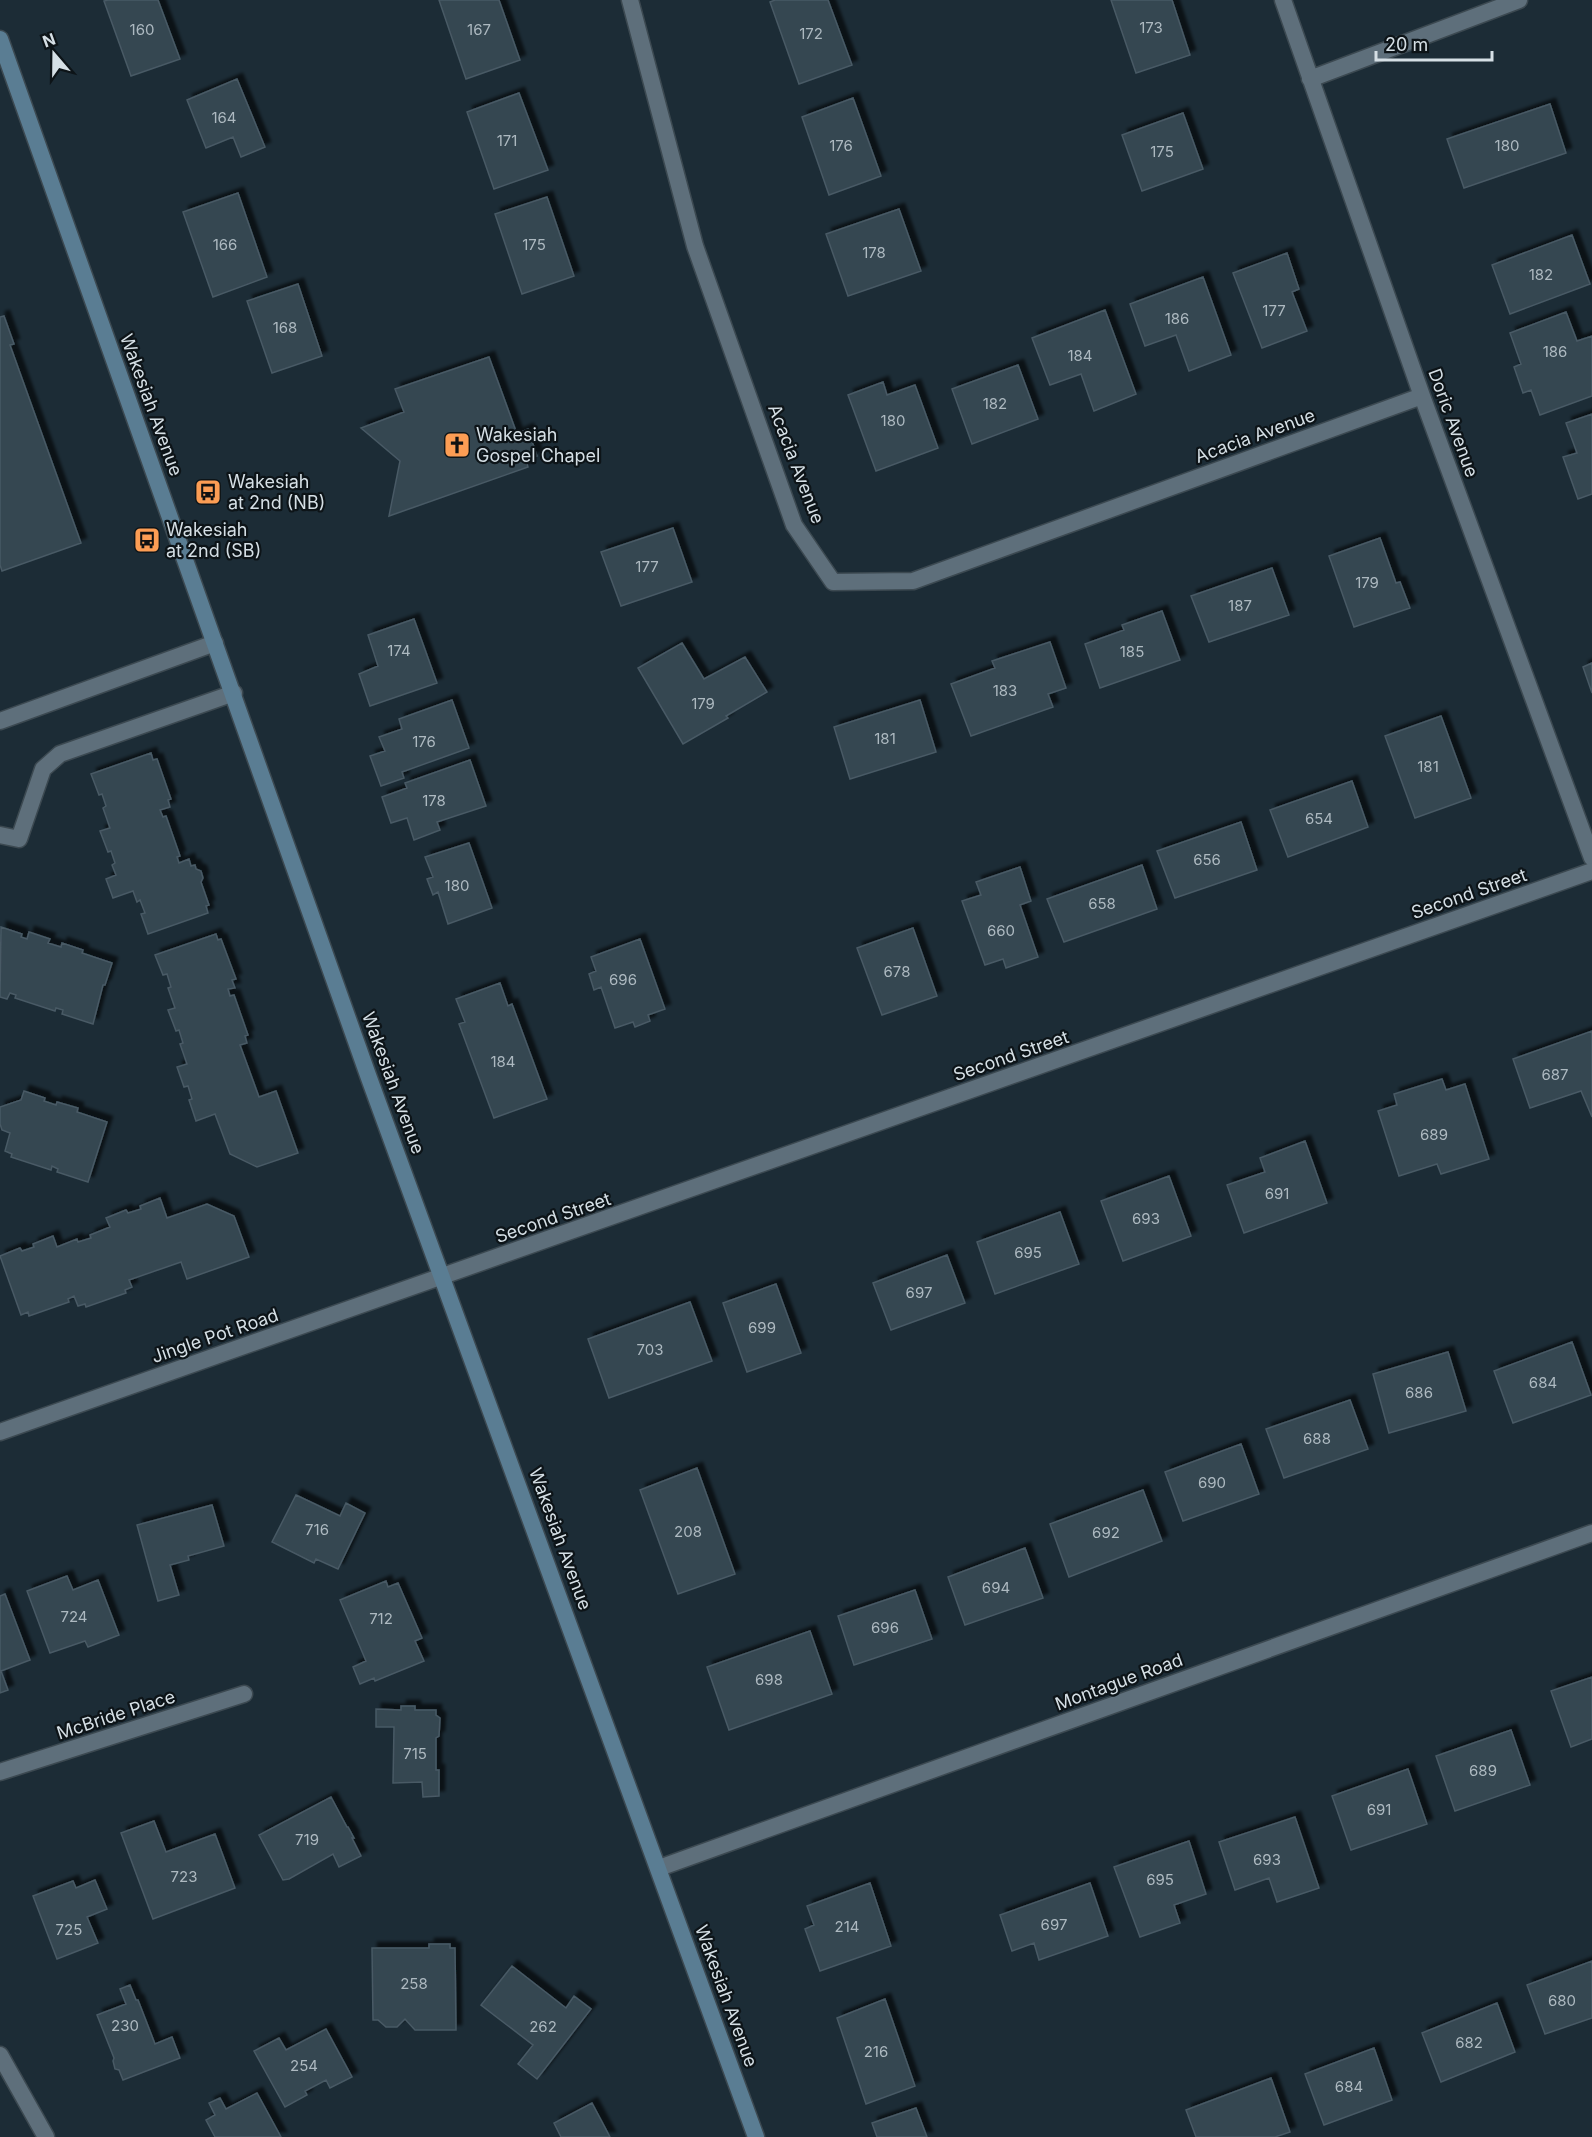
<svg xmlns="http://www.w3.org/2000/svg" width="1592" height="2137" font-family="Inter,sans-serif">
  <defs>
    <filter id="shadow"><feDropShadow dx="5.5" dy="-5.5" stdDeviation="1.5" flood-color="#0009"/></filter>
  </defs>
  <rect width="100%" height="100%" fill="#1c2c36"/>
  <path fill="#364651" stroke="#485a65" stroke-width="1.5" filter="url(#shadow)" d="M108,0h50l22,59 -49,17 -27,-75z
    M439,0h60l21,60 -54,19z
    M775,0h53l24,65 -53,19 -29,-82z
    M1111,0h61l18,55 -54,18z
    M237,79l28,68 -24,10 -8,-20 -27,11 -19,-48z
    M519,93l29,77 -54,19 -27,-77z
    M853,98l28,78 -52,19 -27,-78z
    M1550,104l16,49 -102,35 -17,-49z
    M1183,113l20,56 -61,22 -20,-56z
    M238,193l29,84 -54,20 -30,-85z
    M547,197l27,79 -52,18 -27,-80z
    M899,209l22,62 -73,25 -22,-62z
    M1572,235l18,49 -80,30 -18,-49z
    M1287,253l12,36 -7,3 15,39 -45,17 -29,-75z
    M1203,277l28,78 -42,16 -13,-36 -31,11 -15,-42z
    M298,284l24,72 -50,17 -25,-72z
    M1105,310l31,84 -42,17 -13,-37 -31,11 -18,-47z
    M1566,312l11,29 15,-5v60l-52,19 -9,-25 -8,3 -9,-26 7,-3 -11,-31z
    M4,316l10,28 -4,1 71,198 -79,28 -2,-6v-248z
    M489,357l28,77 11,-5 9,27 -11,4 2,7 -139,49 11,-55 -39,-33 43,-16 -9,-23z
    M1018,365l20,54 -66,25 -20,-55z
    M883,382l4,13 28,-10 23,63 -62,23 -28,-76z
    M1592,414v80l-14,5 -15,-42 14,-4 -11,-30z
    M673,528l19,54 -71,24 -20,-54z
    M1380,538l16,45 4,-1 10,26 -56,19 -25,-71z
    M1272,568l17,47 -80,27 -18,-46z
    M1162,611l18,49 -80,28 -15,-44 39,-14 -2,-5z
    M414,619l23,64 -67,23 -11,-32 19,-8 -10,-31z
    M1050,642l16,46 -18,6 5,13 -82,29 -20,-52 44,-16 -3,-7z
    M682,643l22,36 41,-22 22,35 -41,24 2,2 -45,26 -45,-76z
    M1592,663v30l-9,-26z
    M452,700l17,48 -67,24 2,6 -23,8 -11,-30 15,-5 -6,-14 23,-8 -3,-10z
    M920,700l16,52 -86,27 -16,-52z
    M1441,716l30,82 -56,20 -30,-82z
    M151,753l2,7 4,-1 14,40 -3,1 2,7 -10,3 3,7 3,-1 14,40 -3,1 2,6 10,-4 2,7 4,-1 1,4 5,2 2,7 -2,4 8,23 -3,1 2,7 -60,21 -7,-20 4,-1 -5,-13 -3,2 -4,-11 -20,7 -7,-19 10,-4 -4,-10 3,-2 -4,-12 -3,1 -8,-21 10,-3 -7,-20 3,-2 -4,-12 -3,1 -8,-21z
    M470,760l16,46 -49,16 3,8 -26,10 -7,-22 -16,5 -9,-26 25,-9 -2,-5z
    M1352,781l16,46 -80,30 -18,-47z
    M1241,822l16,48 -82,28 -18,-47z
    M469,843l23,65 -44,16 -10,-32 -5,3 -6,-16 6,-2 -8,-20z
    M1142,865l15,44 -93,33 -17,-43z
    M1020,867l11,34 -11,4 18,52 -32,11 -3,-9 -18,6 -23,-64 19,-6 -5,-13z
    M1,927l21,7 -1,3 6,2 2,-7 21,7 -2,4 13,4 1,-4 21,7 -1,3 30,10 -7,22h-2l-10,39 -31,-10 1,-4 -7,-2 -1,3 -40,-13 1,-3 -6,-2 -3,6 -7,-2z
    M913,928l24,68 -55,19 -25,-67z
    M216,934l2,6 3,-1 15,40 -4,1 3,8 -7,1 2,7 4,-1 14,40 -3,1 2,7 -7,2 19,52 17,-6 22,62 -41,14 -27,-13 -15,-40 -19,7 -7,-21 3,-1 -4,-13 -4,1 -7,-20 10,-3 -7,-20 3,-1 -4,-13 -3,1 -8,-21 7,-2 -7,-20 3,-1 -4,-13 -4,1 -8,-20z
    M640,939l25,70 -17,6 2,6 -15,6 -2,-5 -18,6 -14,-41 -7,3 -5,-16 7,-3 -5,-14z
    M500,983l8,23 4,-2 35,95 -53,19 -35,-94 6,-2 -9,-23z
    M1592,1031v86l-11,-26 -51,17 -17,-49z
    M1442,1079l4,11 19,-6 24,75 -48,15 -4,-10 -38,12 -21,-65 19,-6 -3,-11z
    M24,1091l21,7 -1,3 12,4 1,-3 21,6 -1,4 30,10 -19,60 -31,-10 1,-3 -6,-3 -1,4 -40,-13 1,-3 -7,-3 5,-18 -8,-3 -2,-6v-17l21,-7z
    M1305,1141l22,62 -83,30 -17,-48 38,-13 -5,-14z
    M1169,1176l22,60 -68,25 -22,-60z
    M160,1198l7,20 40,-14 27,12 15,41 -62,22 -6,-17 -52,18 3,7 -7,3 1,3 -40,14 -1,-3 -7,2 -4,-10 -6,3 1,3 -40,14 -1,-4 -7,3 -21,-59 20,-8 2,3 12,-4 -1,-3 20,-8 4,11 20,-8 1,3 13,-4 -1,-3 20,-8 -4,-9 20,-8 2,3 13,-4 -1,-3z
    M1060,1212l19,52 -84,30 -18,-52z
    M947,1255l18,48 -74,27 -18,-47z
    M776,1284l25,69 -54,19 -24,-69z
    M690,1302l22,59 -103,37 -21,-59z
    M1572,1342l19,53 -78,28 -19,-52z
    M1448,1352l18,59 -77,22 -16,-59z
    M1350,1400l18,49 -84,29 -18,-49z
    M1241,1444l18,50 -76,27 -18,-49z
    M697,1468l38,106 -57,20 -38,-104z
    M1143,1490l19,51 -93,36 -19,-53z
    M296,1495l44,21 6,-13 19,10 -27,56 -22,-10 -2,4 -42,-21z
    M212,1505l12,41 -36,10 1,4 -19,5 9,30 -21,6 -21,-76z
    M1025,1548l18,50 -78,27 -17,-48z
    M67,1576l6,14 25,-10 21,55 -31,12 -3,-6 -35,12 -23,-62z
    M386,1581l2,6 10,-4 24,55 -7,3 9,20 -49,20 -1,-3 -14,6 -7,-17 13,-6 -26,-61z
    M915,1590l17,49 -78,26 -16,-49z
    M5,1594l25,66 -29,11 7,19 -8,3v-97z
    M810,1631l22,63 -103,36 -22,-63z
    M1592,1677v62l-21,8 -20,-56z
    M401,1706h14v4h21v5l4,3 -1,18 -3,2v32h3v26l-16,1 -1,-15 -29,1 1,-56h-18v-18l25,1z
    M1511,1730l19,55 -75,26 -19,-55z
    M1408,1769l19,55 -76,26 -19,-54z
    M331,1797l16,30h1l6,11h-2l9,18 -22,11 -6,-13 -44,25 -6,1 -24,-45z
    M1295,1817l24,71 -42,14 -8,-24 -34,12 -16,-48z
    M154,1821l12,31 49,-18 20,54 -82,31 -32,-86z
    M1189,1841l17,53 -32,11 6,18 -40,14 -26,-70z
    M95,1880l12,29 -20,8 11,26 -41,16 -24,-63 40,-15 3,7z
    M870,1883l21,63 -71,25 -15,-42 9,-4 -7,-19z
    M1090,1883l18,53 -69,24 -5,-17 -22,8 -12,-36z
    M429,1944h21v4h5l1,82h-41l-10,-11 -8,8h-11l-8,-7h-5l-1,-72h57z
    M1592,1961v57l-47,16 -18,-49z
    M512,1966l54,42 8,-12 17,13 -54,70 -19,-15 15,-19 -52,-40z
    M130,1985l6,15h2l17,44 17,-7 8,21 -57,22 -4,-10 -4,-1 -2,-8 1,-3 -17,-43 29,-11 -6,-15z
    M885,1999l30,87 -49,18 -29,-86z
    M1497,2003l18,49 -74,30 -19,-49z
    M326,2029l26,48 -22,11 -4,-8 -21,11 2,4 -22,12 -31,-56 25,-13 7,12z
    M1374,2048l18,52 -68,25 -19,-51z
    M1271,2078l19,54 -15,5h-79l-10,-27z
    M257,2093l24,44h-66l-9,-17 9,-5 -6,-12 11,-5 6,11z
    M592,2103l18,34h-49l-7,-14z
    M916,2108l11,29h-50l-5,-14z"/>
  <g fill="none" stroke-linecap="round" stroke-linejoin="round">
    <defs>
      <path id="service" d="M0,721l215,-78
        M0,835l19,4 24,-70 17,-15 174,-61"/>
      <path id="minor" d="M630,0l65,246 99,279 39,57 80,-1 509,-185
        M1283,0l139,396 170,462
        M1310,79l209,-79
        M0,1772l244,-78
        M659,1868l933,-335
        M0,2055l46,82"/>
      <path id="tertiary" d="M0,1432l1592,-561"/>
      <path id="secondary" d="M0,39l369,1039 387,1059"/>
    </defs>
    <use href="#service" stroke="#3c4951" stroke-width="19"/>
    <use href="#minor" stroke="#3c4951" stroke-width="19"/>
    <use href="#tertiary" stroke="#3c4951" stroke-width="19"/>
    <use href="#secondary" stroke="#3c4951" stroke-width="19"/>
    <use href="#service" stroke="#5e6f7b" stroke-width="16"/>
    <use href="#minor" stroke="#5e6f7b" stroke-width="16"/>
    <use href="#tertiary" stroke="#5e6f7b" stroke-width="16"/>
    <use href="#secondary" stroke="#5a7d93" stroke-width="16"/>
  </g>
  <defs>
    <symbol id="church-square" viewBox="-11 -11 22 22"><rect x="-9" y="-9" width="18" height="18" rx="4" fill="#fc9d54" stroke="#0d1418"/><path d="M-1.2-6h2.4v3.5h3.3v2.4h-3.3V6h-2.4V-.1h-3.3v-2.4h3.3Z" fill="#111"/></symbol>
    <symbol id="bus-square" viewBox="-11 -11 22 22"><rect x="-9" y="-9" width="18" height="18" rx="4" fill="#fc9d54" stroke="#0d1418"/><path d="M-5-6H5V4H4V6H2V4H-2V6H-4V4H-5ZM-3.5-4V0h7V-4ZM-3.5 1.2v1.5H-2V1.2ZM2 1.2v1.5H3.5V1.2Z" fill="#111"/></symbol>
  </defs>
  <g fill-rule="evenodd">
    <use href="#church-square" x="442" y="430" width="30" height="30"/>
    <use href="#bus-square" x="193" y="477" width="30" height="30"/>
    <use href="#bus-square" x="132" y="525" width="30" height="30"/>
  </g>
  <g text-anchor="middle" stroke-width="4.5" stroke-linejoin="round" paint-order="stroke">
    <g font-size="15" fill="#adb9c0">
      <text x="1151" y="33">173</text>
      <text x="142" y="35">160</text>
      <text x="479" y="35">167</text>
      <text x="811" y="39">172</text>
      <text x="224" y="123">164</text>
      <text x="507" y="146">171</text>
      <text x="841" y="151">176</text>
      <text x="1507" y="151">180</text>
      <text x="1162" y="157">175</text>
      <text x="225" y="250">166</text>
      <text x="534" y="250">175</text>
      <text x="874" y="258">178</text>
      <text x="1541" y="280">182</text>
      <text x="1274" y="316">177</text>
      <text x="1177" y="324">186</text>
      <text x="285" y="333">168</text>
      <text x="1555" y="357">186</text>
      <text x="1080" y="361">184</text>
      <text x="995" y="409">182</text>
      <text x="893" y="426">180</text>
      <text x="647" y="572">177</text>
      <text x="1367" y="588">179</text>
      <text x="1240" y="611">187</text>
      <text x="399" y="656">174</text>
      <text x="1132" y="657">185</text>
      <text x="1005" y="696">183</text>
      <text x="703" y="709">179</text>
      <text x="885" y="744">181</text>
      <text x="424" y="747">176</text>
      <text x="1428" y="772">181</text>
      <text x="434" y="806">178</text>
      <text x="1319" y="824">654</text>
      <text x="1207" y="865">656</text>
      <text x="457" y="891">180</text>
      <text x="1102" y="909">658</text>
      <text x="1001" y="936">660</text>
      <text x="897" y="977">678</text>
      <text x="623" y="985">696</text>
      <text x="503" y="1067">184</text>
      <text x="1555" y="1080">687</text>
      <text x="1434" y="1140">689</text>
      <text x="1277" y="1199">691</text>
      <text x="1146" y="1224">693</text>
      <text x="1028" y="1258">695</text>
      <text x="919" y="1298">697</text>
      <text x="762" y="1333">699</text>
      <text x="650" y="1355">703</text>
      <text x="1543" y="1388">684</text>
      <text x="1419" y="1398">686</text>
      <text x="1317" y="1444">688</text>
      <text x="1212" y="1488">690</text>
      <text x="317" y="1535">716</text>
      <text x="688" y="1537">208</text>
      <text x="1106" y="1538">692</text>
      <text x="996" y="1593">694</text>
      <text x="74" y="1622">724</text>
      <text x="381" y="1624">712</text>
      <text x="885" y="1633">696</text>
      <text x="769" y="1685">698</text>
      <text x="415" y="1759">715</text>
      <text x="1483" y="1776">689</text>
      <text x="1379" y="1815">691</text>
      <text x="307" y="1845">719</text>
      <text x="1267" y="1865">693</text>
      <text x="184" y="1882">723</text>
      <text x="1160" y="1885">695</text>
      <text x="1054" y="1930">697</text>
      <text x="847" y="1932">214</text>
      <text x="69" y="1935">725</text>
      <text x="414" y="1989">258</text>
      <text x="1562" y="2006">680</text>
      <text x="125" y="2031">230</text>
      <text x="543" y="2032">262</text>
      <text x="1469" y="2048">682</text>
      <text x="876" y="2057">216</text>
      <text x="304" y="2071">254</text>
      <text x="1349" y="2092">684</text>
    </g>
    <g font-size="18" fill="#d5dfe5" stroke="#0d1418">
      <text transform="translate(151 405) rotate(70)" y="6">Wakesiah Avenue</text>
      <text transform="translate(1453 423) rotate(70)" y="6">Doric Avenue</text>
      <text transform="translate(1255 436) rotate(-20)" y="6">Acacia Avenue</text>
      <text transform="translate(796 464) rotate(69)" y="6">Acacia Avenue</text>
      <text transform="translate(1469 894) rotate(-19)" y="6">Second Street</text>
      <text transform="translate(1011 1056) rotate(-19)" y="6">Second Street</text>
      <text transform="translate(393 1083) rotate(70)" y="6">Wakesiah Avenue</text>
      <text transform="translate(553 1218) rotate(-19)" y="6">Second Street</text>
      <text transform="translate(215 1336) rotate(-19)" y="6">Jingle Pot Road</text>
      <text transform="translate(560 1539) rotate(70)" y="6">Wakesiah Avenue</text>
      <text transform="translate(1119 1682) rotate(-20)" y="6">Montague Road</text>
      <text transform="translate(116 1715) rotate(-18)" y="6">McBride Place</text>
      <text transform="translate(726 1996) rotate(70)" y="6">Wakesiah Avenue</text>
    </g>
    <g font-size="18" fill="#d5dfe5" stroke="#0d1418" text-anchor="start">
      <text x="476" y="441">Wakesiah<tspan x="476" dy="21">Gospel Chapel</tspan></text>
      <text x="228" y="488">Wakesiah<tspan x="228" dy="21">at 2nd (NB)</tspan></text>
      <text x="166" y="536">Wakesiah<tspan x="166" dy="21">at 2nd (SB)</tspan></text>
    </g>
  </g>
  <g transform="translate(54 54) rotate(340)" stroke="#0d1418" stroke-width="4.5" paint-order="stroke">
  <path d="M0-4.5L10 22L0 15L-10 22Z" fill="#d5dfe5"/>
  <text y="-9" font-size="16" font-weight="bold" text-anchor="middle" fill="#d5dfe5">N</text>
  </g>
  <path d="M1376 51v9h116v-9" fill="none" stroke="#d5dfe5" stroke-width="3"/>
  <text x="1385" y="51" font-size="18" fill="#d5dfe5" stroke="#0d1418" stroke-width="4.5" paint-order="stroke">20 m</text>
</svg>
